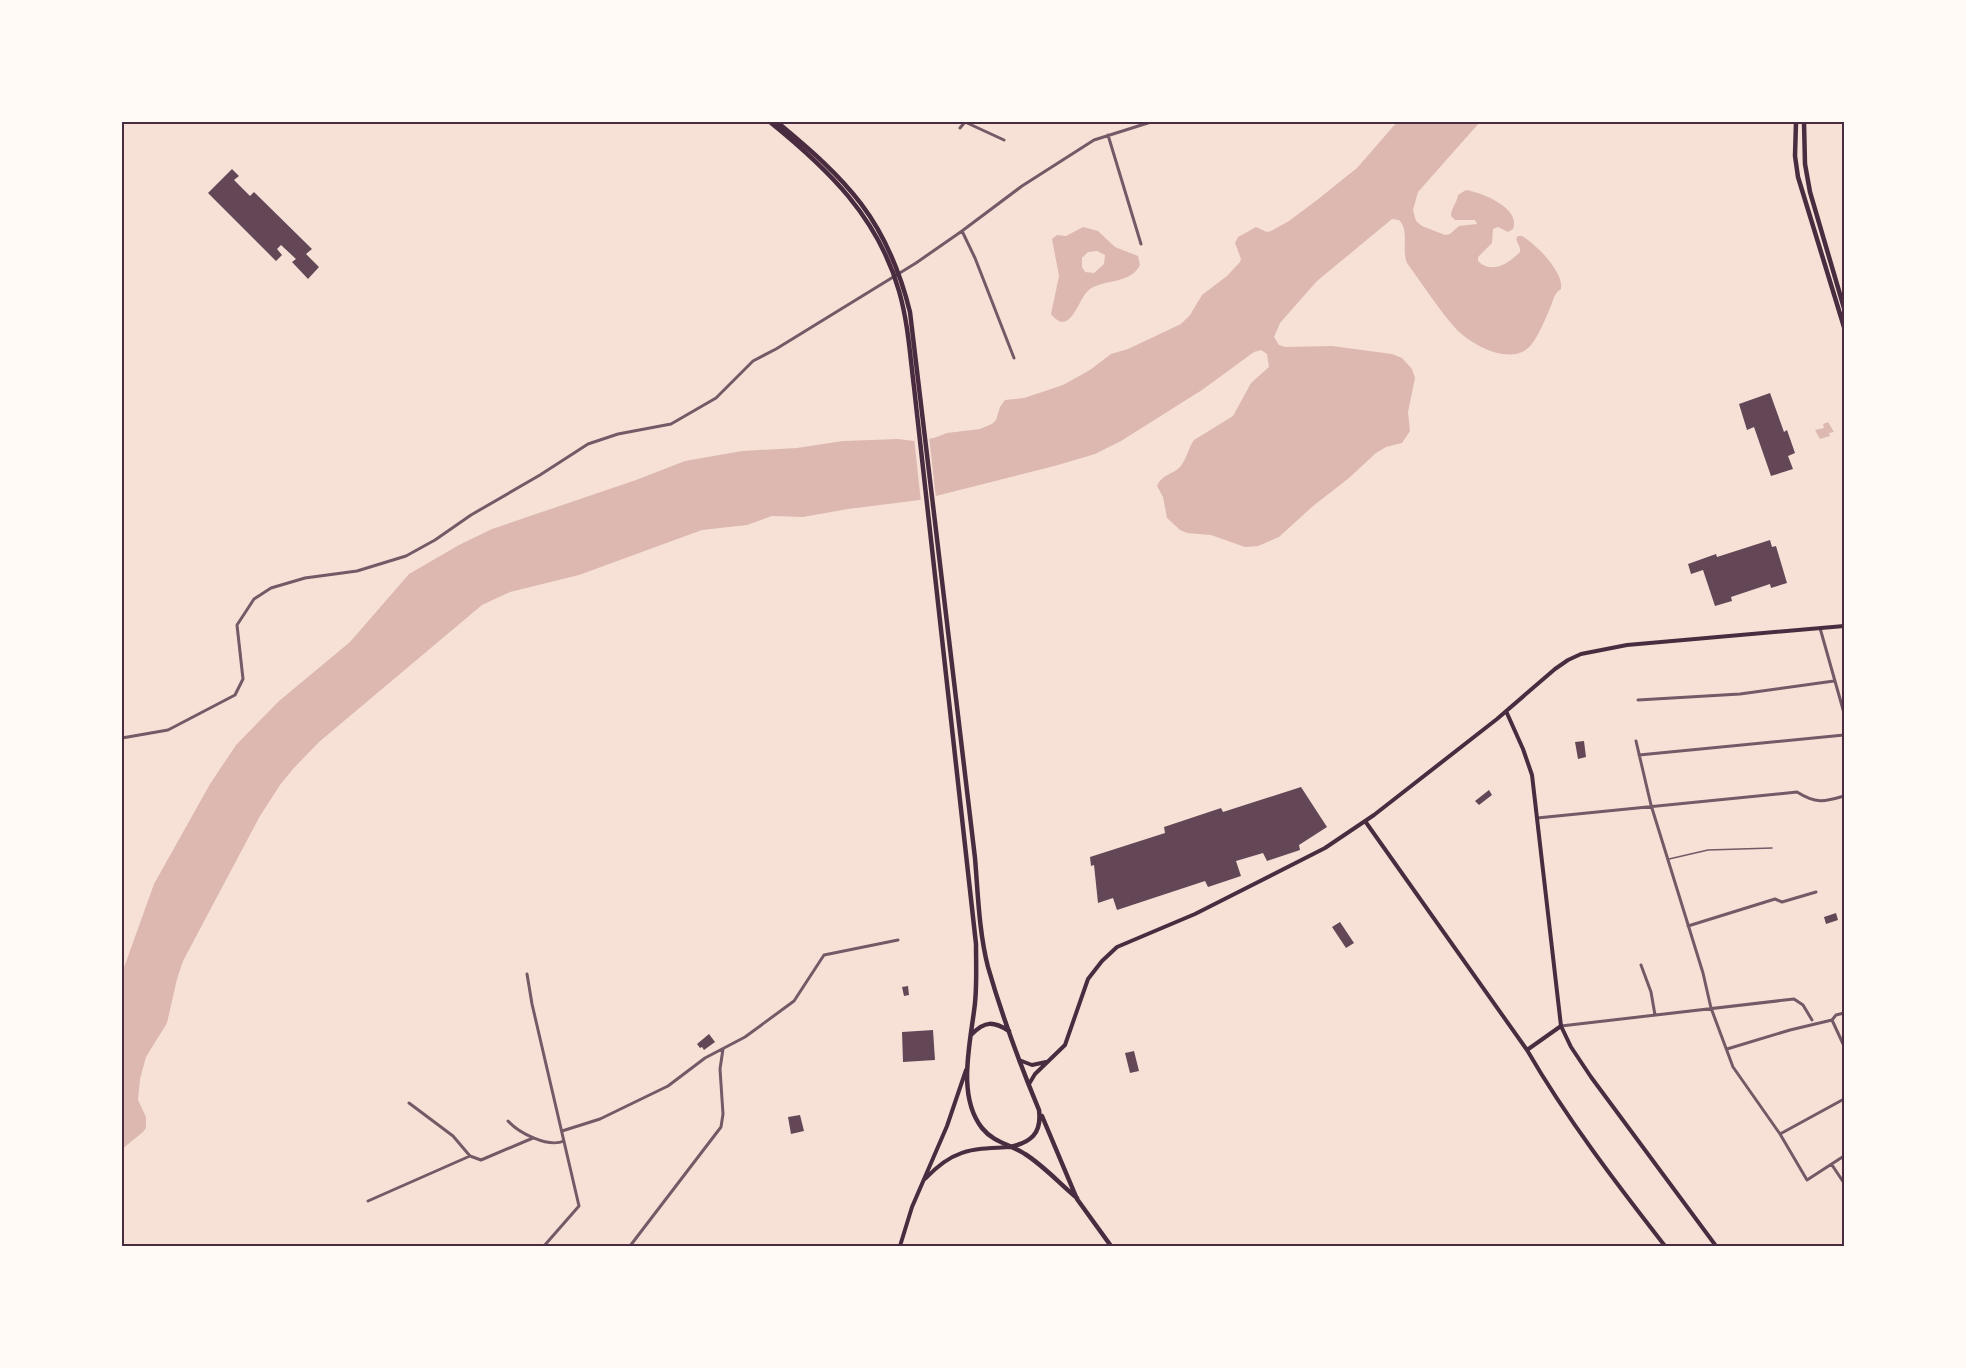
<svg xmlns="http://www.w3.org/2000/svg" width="1966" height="1368" font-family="'Times New Roman',serif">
  <rect width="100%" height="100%" fill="#f7e1d7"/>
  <path fill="#dcb8b0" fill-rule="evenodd" d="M1397,122h83l-62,70 -5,18 3,11 6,5 23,9 5,-1 9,-8 18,-2 -2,-4h-20l-4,-4c0,-8 6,-13 7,-21l8,-5c17,3 55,18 47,39l-5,3 -10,-5 -5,2 -1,14 -14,14v4c14,14 31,2 42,-9v-4l-4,-9 2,-3h4c14,8 42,36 39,53 -8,5 -7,11 -11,19 -5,12 -11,27 -19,37 -18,22 -58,1 -74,-15 -18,-20 -34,-45 -50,-67 -6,-14 3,-32 -8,-43l-7,-1 -75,62 -37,42 -6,14 5,8 6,2 47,-1 60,8 10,4 10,11 3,9 -7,34 2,19 -8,12 -16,4 -10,6 -27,25 -36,28 -34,31 -21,9 -13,1 -34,-12 -24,-2 -7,-3 -13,-12 -4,-21 -6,-11c4,-11 16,-12 23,-19 7,-8 8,-19 14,-27l39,-24 18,-33 18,-16 -2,-13 -6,-4 -7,2 -52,38 -81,51 -26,13 -37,11 -138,35 -72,9 -45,8 -31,-1 -25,9 -45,5 -123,45 -69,17 -28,13 -163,137 -26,27 -13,16 -20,31 -77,145 -6,18 -10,44 -21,34 -6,22 -2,21 8,17v11l-3,4 -21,17v-176l32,-89 56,-100 26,-39 43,-44 71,-59 59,-68 50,-29 33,-16 144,-49 49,-19 57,-10 55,-3 46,-7 55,-2 16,2 20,-3 13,-5 33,-4 12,-5 4,-4 4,-13 5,-7 19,-2 39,-13 27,-15 21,-16 17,-5 53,-25 9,-9 12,-20 25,-19 13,-14 1,-3 -6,-16 3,-6 18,-10 11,5 4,-1 18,-10 28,-21 40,-32z
    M1083,227l15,4 17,16 23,9 2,9c-9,19 -35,14 -50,24 -12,8 -19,50 -39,25l8,-38 -7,-37 5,-4 9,1zM1097,251l8,4 -1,9 -10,9 -9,-1 -3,-5v-9l6,-6z
    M1828,422l6,10 -5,1 1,3 -10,3 -5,-9 9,-2 -1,-4z"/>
  <path fill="#f7e1d7" d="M929,436l7,63 -15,3 -7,-64z"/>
  <path fill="#644757" d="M232,169l7,7 -5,4 16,16 4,-4 58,57 -6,5 13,13 -11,12 -16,-17 4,-3 -15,-14 -4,4 5,6 -6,6 -68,-68z
    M1770,393l14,39 3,-2 8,23 -7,3 5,13 -22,7 -17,-49 -7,3 -8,-26z
    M1770,540l2,7 4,-1 11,37 -16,5 -1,-4 -39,13 1,4 -17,5 -12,-36 -12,4 -3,-10 28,-10 1,3z
    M1584,741l2,16 -8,2 -3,-17z
    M1301,787l26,40 -28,18 1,5 -33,11 -4,-8 -27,8 5,15 -33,11 -3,-6 -88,29 -4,-12 -15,5 -4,-38 -3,1 -1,-9 75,-24 -1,-6 57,-19 2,4z
    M1489,790l3,5 -13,10 -4,-4z
    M1836,913l2,7 -12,4 -2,-7z
    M1340,922l14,21 -8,5 -14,-21z
    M908,986l1,9 -5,1 -2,-9z
    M933,1030l2,30 -32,2 -1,-30z
    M709,1034l6,8 -11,8 -2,-3 -2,1 -3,-4z
    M1134,1051l5,20 -9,2 -5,-20z
    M800,1115l4,16 -13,3 -3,-17z"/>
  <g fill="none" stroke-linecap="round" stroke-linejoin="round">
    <path stroke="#755966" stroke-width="1.5" d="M1669,859l39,-9 64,-2"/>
    <path stroke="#755966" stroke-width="3" d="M960,128l5,-6 39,18
      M1108,135l33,109
      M962,231l13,27 39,100
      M1820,628l24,85
      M1638,700l102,-6 94,-13
      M122,738l46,-8 67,-35 8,-16 -6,-54 17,-26 17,-11 34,-10 52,-7 49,-15 29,-16 36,-25 69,-40 48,-31 30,-10 53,-10 45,-26 37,-37 23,-12 140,-86 46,-32 60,-45 72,-46 57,-18
      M1636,741l15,64 52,168 8,35 22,59 47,67 27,46 37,-24
      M1639,755l205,-20
      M1537,818l260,-26c19,12 27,10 47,4
      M1688,926l87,-27 7,3 34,-10
      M1641,965l10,27 4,23
      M527,974l5,30 47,202 -35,40
      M1832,1020l12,26
      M1561,1026l233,-27 9,6 9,15
      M1727,1049l63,-19 42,-10 4,-5 8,-2
      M409,1103l44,33 17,20 11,4 52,-22
      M508,1121c11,12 40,27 56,20
      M562,1131l38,-12 68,-33 37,-28 40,-21 49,-36 30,-46 74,-15
      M1780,1134l64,-35
      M1832,1165l12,18
      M368,1201l102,-45
      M630,1246l91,-119 2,-13 -3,-45 3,-20"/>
    <path stroke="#4a2c40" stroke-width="4" d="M1506,711l17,38 9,26 29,251 10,21 20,30 125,169
      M1365,821l162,229c40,69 89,133 138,196
      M1527,1050l34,-24
      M1019,1060l13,5 14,-3
      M1029,1084l6,-10 30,-29 23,-66 14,-18 15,-14 78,-33 130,-66 49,-33 123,-96 58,-50 13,-9 13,-6 46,-9 217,-19
      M925,1179c28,-30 46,-30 84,-32
      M900,1246l12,-39 35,-81 19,-56"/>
    <path stroke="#4a2c40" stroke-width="4.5" d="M770,122c58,47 108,95 129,169 9,31 11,64 15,96l62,557c0,20 1,39 -1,59 -4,38 -19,92 7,125 12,15 28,16 43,26 19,12 35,30 52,44
      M777,122c70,58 110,97 133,190l65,546c3,36 4,74 13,109 14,49 32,97 51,143 3,23 -8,33 -30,37
      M1796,122l-1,34 3,21 46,150
      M1804,122l1,42 5,28 34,116
      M972,1034c13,-13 21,-13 37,-3
      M1042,1116l35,83 34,47"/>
  </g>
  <rect width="1966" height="1368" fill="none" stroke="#fffaf5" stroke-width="246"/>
  <rect x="123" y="123" width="1720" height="1122" fill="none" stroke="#4a2c40" stroke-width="2"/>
</svg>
